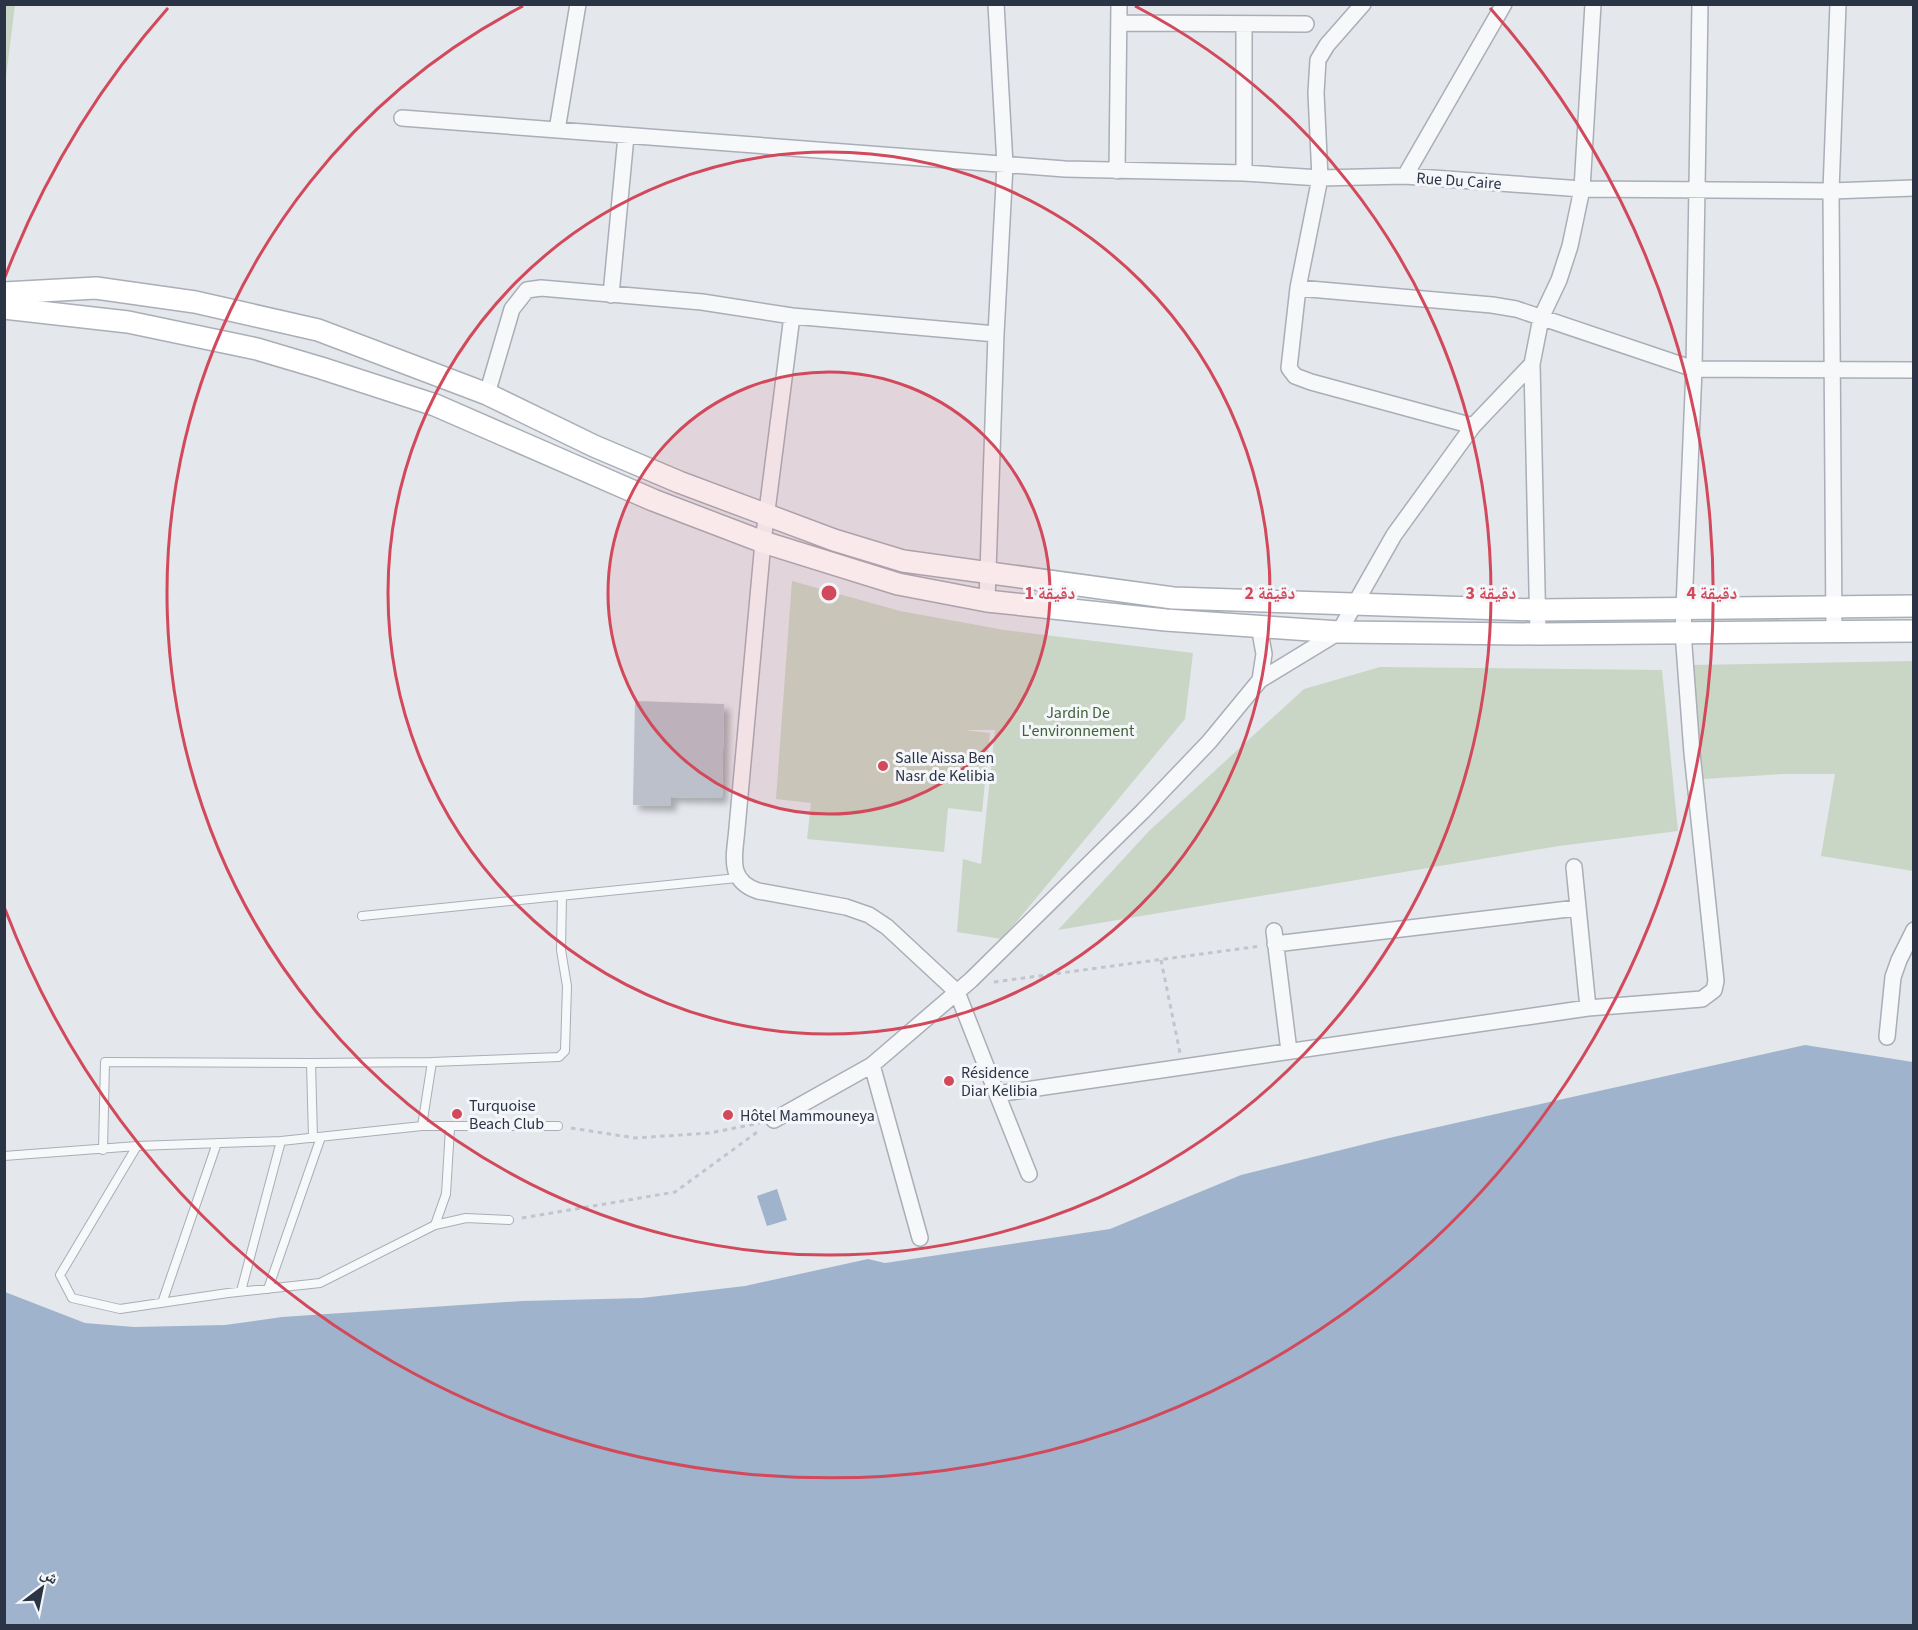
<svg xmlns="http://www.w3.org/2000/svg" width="1918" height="1630" font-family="'Source Sans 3','Noto Naskh Arabic',sans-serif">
  <defs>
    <filter id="shadow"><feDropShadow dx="5.5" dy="5.5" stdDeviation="3" flood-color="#0004"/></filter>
  </defs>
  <rect width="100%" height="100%" fill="#e4e7ec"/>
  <path fill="#c9d6c5" d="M5,4l10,1 -10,80 -1,-80z
    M792,581l108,30 104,19 189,23 -8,66 -183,220 -45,-7 6,-73 18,5 14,-134h-31l26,3 -8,79 -34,-4 -4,44 -137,-13 4,-36 -35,-4z
    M1913,661v210l-92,-15 14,-82h-53l-79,5 -11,-114z
    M1380,667l282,3 16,161 -119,15 -501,84 91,-99 155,-142z"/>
  <path fill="#9fb4cc" d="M1805,1045l108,17v563h-1908v-333l80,31 49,4 91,-2 57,-8 240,-16 120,-3 103,-12 123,-27 17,4 225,-34 131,-54 148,-37z
    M777,1189l10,31 -20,6 -10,-30z"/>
  <path fill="#bbc0ca" filter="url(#shadow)" d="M635,701l89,3 -2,94 -51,-1v9l-38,-1z"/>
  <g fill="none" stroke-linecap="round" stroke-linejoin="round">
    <defs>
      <path id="service" d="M362,916l375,-38
        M422,1126l10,-64 127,-5 6,-6 2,-65 -6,-36 1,-54
        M313,1138l-2,-75 121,-1
        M137,1146l-77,129 12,23 48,11 108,-16 92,-10 115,-58 31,-7 43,2
        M103,1150l2,-88 206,1
        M4,1156l133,-10 144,-5 141,-15h136
        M435,1225l11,-31 4,-66
        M268,1289l53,-152
        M241,1291l40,-150
        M162,1303l55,-160"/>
      <path id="minor" d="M1363,4l-36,41 -9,15 -2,33 4,85 -22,110 -9,80 6,8 16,6 162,44
        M1120,23l186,1
        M402,118l663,51 179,4 76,5 85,-2 177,13 249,2 83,-3
        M557,130l21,-126
        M1117,171l2,-167
        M1244,173v-148
        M1405,176l99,-172
        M1298,288l194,17 24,4 178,60 220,1
        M611,295l15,-159
        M792,316l-29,226 -26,286c-2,27 -11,52 21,63l88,16 23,8 18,12 70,65 40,102 591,-86 114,-9 12,-9 2,-9 -24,-228 -9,-121 11,-263 6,-365
        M487,394l25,-85 15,-19 14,-2 161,14 90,14 204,18
        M987,601l9,-267 9,-169 -9,-161
        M1259,626l5,28 -4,26
        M1834,633l-3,-442 7,-187
        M1538,634l-6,-270 9,-46 18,-38 11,-34 12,-57 11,-185
        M1574,867l14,141
        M1274,931l15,120
        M1275,944l302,-36
        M1887,1037l6,-60 6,-17 15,-30
        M872,1065l48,173
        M997,1094l32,80
        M774,1120l98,-55 99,-85 172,-169 66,-69 51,-62 79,-48 55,-97 79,-109 59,-62"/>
      <path id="secondary" d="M4,293l92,-5 99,14 123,28 169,64 107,52 85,36 155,58 69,21 270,37 364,12 377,-4
        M4,308l124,14 129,27 64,19 114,37 218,95 110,42 135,42 89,17 179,19 173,12 199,2 376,-3"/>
    </defs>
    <use href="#service" stroke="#a9aeb7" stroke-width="10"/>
    <use href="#minor" stroke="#a9aeb7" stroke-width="18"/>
    <use href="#secondary" stroke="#a9aeb7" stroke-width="24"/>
    <path stroke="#c2c5cb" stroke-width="3" stroke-dasharray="4.5 4.5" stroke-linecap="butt" d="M1161,960l19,93
      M994,982l267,-36
      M571,1128l64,10 75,-5 50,-10
      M522,1218l153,-26 85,-62"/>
    <use href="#service" stroke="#f7f8fa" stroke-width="8"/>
    <use href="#minor" stroke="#f7f8fa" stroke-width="15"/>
    <use href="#secondary" stroke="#fff" stroke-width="21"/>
  </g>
  <circle cx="829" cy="593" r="221" fill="#d1495b" fill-opacity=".12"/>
  <g fill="none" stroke="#d1495b" stroke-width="3">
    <circle cx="829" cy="593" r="221"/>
    <circle cx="829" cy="593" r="441"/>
    <path d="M1135 6A662 662 0 1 1 523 6"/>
    <path d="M5 277A883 883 0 0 1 168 8M1490 8A883 883 0 1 1 5 909"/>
  </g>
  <g fill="#d1495b" stroke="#f4f6f9" stroke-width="2">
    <circle cx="883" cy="766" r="6"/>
    <circle cx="949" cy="1081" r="6"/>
    <circle cx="457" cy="1114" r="6"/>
    <circle cx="728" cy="1115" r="6"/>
  </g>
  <g text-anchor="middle" stroke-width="6" stroke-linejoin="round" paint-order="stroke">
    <g font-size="16" fill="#2b3445" stroke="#f4f6f9">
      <text transform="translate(1459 180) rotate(4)" y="6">Rue Du Caire</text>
    </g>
    <g font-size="16" fill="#3f6138" stroke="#f4f6f9">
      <text x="1078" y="718">Jardin De<tspan x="1078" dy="18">L'environnement</tspan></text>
    </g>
    <g font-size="16" fill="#2b3445" stroke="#f4f6f9" text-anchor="start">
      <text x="895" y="763">Salle Aissa Ben<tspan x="895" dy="18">Nasr de Kelibia</tspan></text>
      <text x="961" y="1078">Résidence<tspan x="961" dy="18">Diar Kelibia</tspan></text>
      <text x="469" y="1111">Turquoise<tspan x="469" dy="18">Beach Club</tspan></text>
      <text x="740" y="1121">Hôtel Mammouneya</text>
    </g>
  </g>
  <circle cx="829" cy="593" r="9" fill="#d1495b" stroke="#f4f6f9" stroke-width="3"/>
  <g font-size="18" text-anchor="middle" font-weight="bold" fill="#d1495b" stroke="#f4f6f9" stroke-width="6" stroke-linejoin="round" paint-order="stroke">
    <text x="1050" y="599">1 دقيقة</text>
    <text x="1270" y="599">2 دقيقة</text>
    <text x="1491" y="599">3 دقيقة</text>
    <text x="1712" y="599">4 دقيقة</text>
  </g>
  <rect width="1918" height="1630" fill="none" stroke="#2b3445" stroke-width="12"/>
  <g transform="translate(42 1588) rotate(32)" stroke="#f4f6f9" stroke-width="4.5" paint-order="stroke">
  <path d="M0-4.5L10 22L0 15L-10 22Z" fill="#2b3445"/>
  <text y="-9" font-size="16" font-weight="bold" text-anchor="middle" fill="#2b3445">ش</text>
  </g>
</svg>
